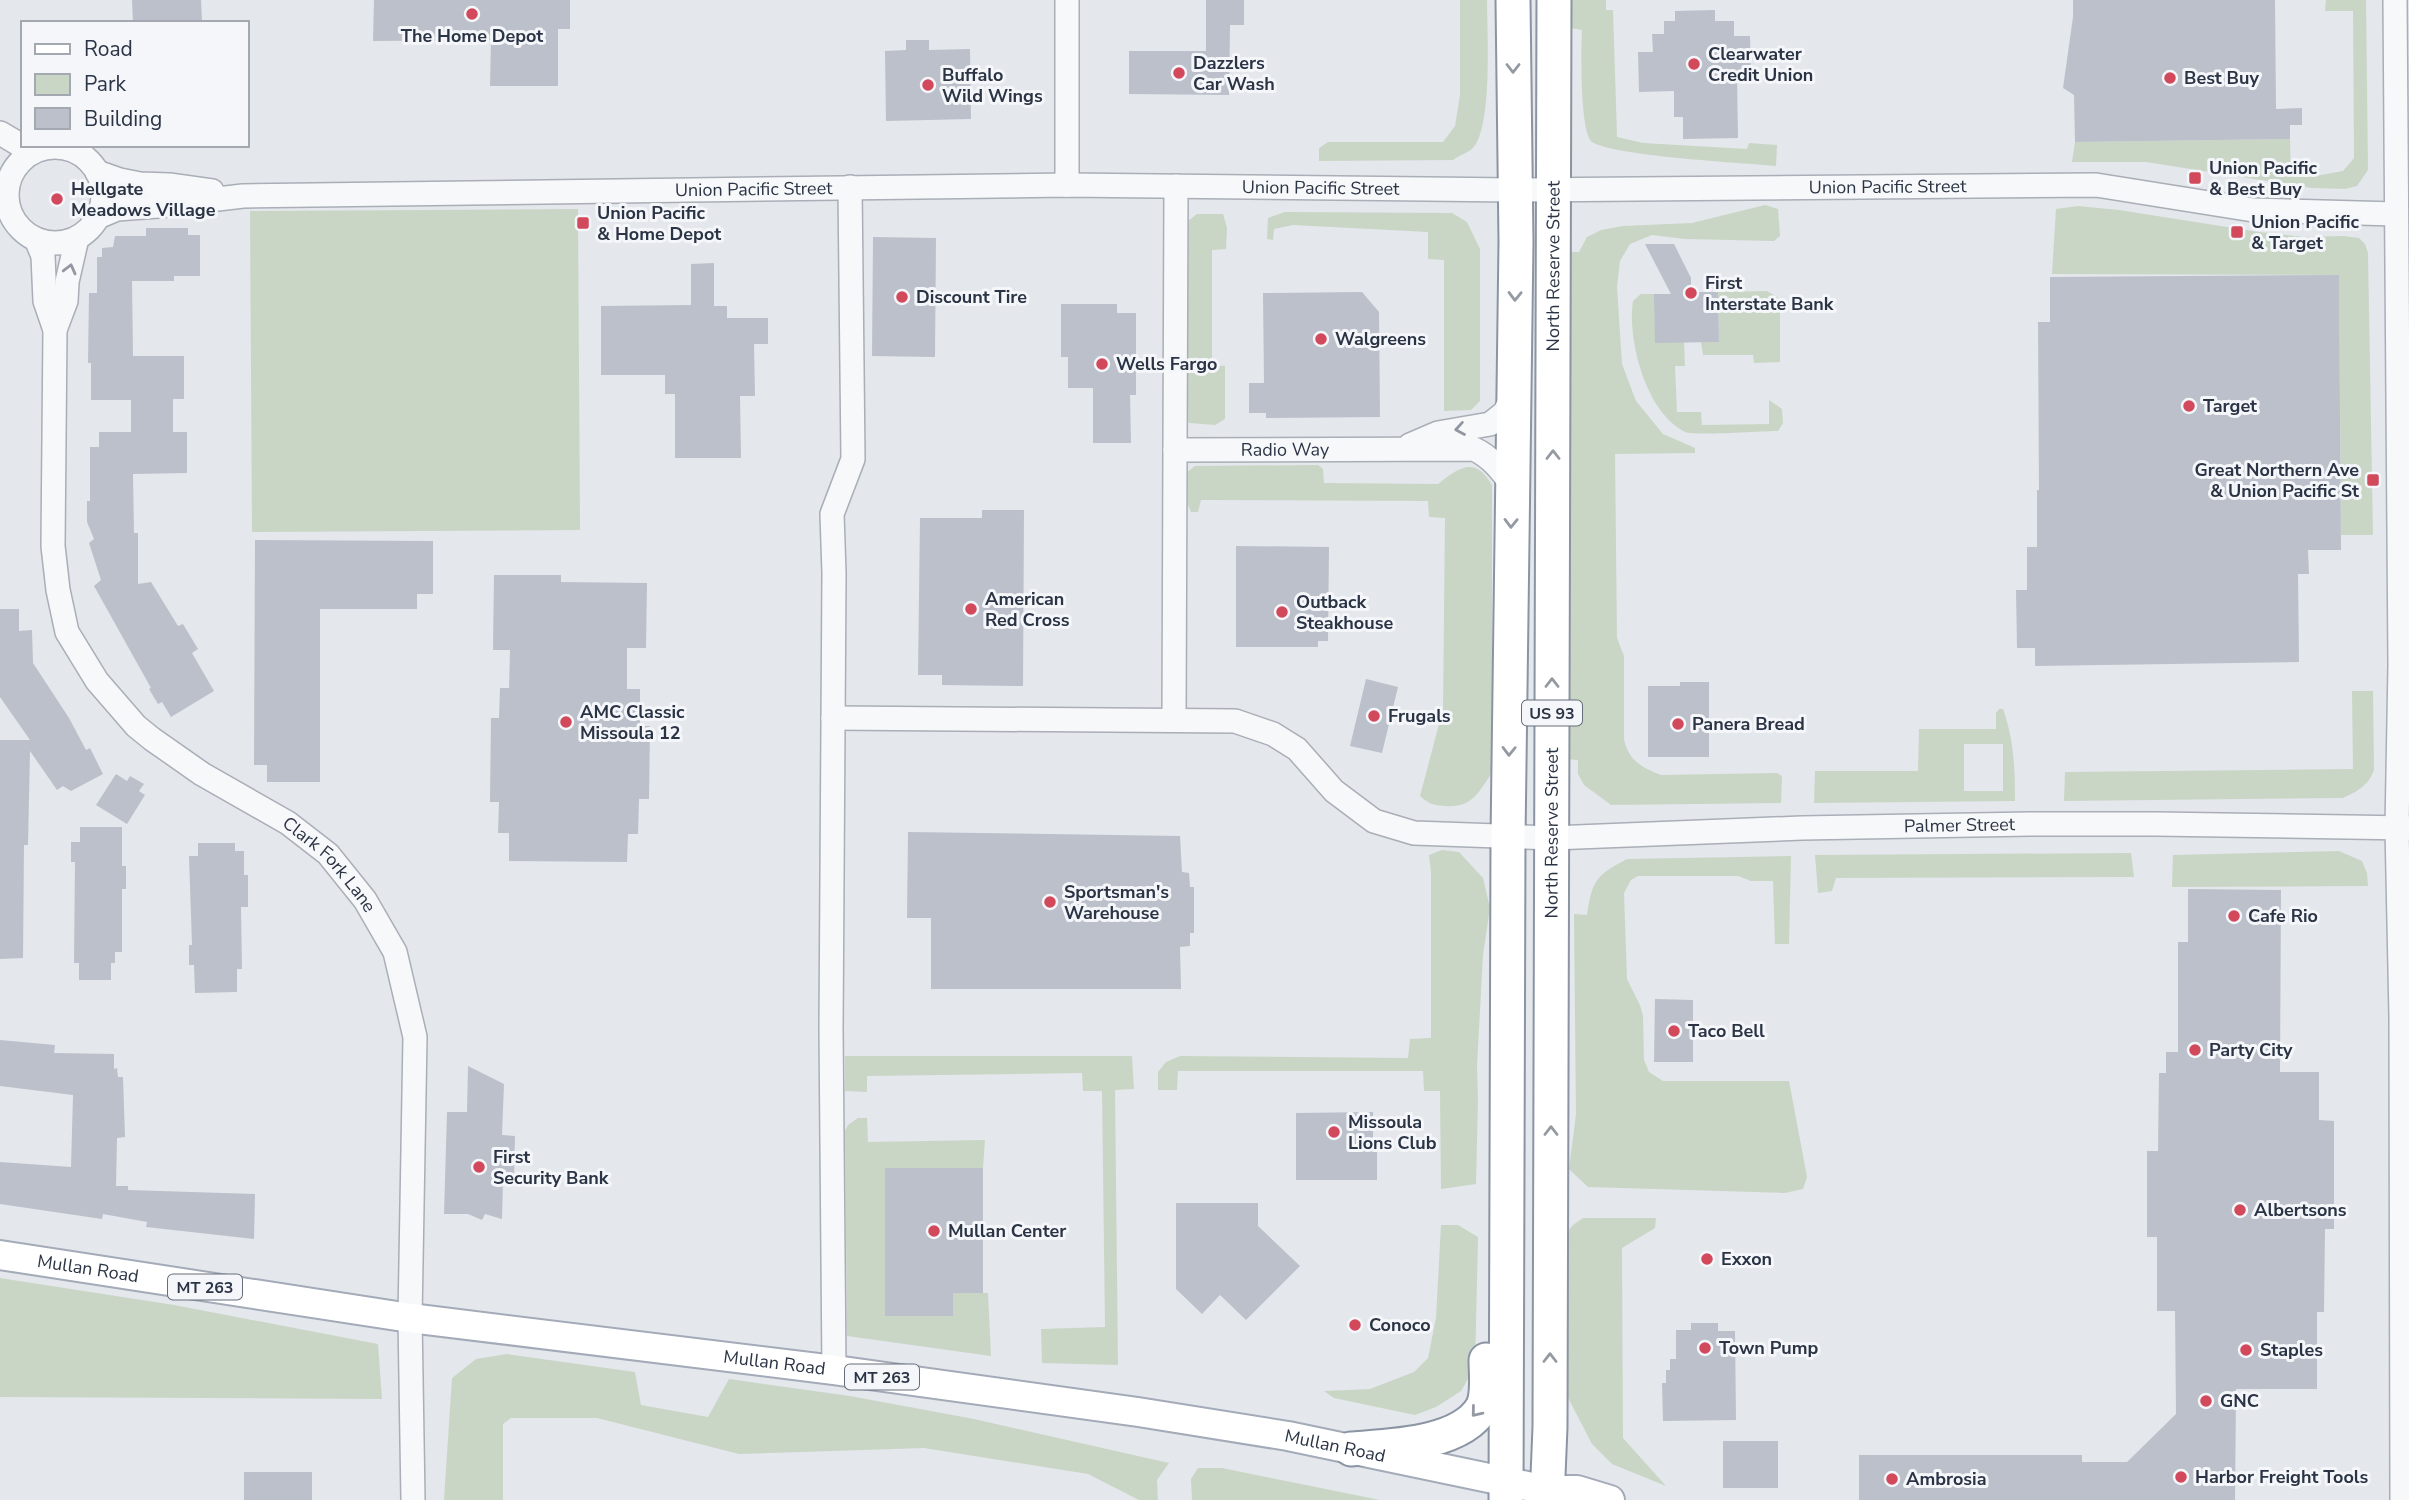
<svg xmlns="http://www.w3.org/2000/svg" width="2409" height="1500" font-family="'Nunito Sans',sans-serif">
  <rect width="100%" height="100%" fill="#e4e7ec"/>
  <path fill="#c9d6c5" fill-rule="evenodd" d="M1460,0h27c0,31 6,129 -15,149 -5,4 -14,7 -19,11l-134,1v-13l9,-6h115l12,-16 5,-31z
    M1571,0h35v10h7l4,127 26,6 104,6 2,-6 28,2 -1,21c-30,-3 -169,-10 -185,-25 -11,-12 -10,-92 -9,-111l-11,-2z
    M2326,0h40l2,170 -11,16 -12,3 -33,-1 -166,-26h-74l3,-20 215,-3 1,36 19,2 33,-6 11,-13 -1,-147h-28z
    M1765,205l13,4 2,27 -6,5 -89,-2 -33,-4 -22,9 -10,17 -3,26 5,77 14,37 27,33 32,14v5l-80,1 2,184 7,18v83c4,21 18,29 37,36l116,-2 5,3 -1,27 -170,2 -27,-20 -6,-11v-14l-13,-1 4,-507h10l8,-15 14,-7 22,-4 69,-3z
    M2078,206l41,4 140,22 44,5 40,-1 16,2 6,6 3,9 5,282h-32l-2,-260 -287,-1 4,-65z
    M578,209l2,321 -328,2 -2,-321z
    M1285,212l167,1 15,9 13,27v152l-9,9 -27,1v-151l-16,-1v-27l-135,-7 -19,4 -1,11 -6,-1 1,-21z
    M1197,214h26l4,14 -1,21 -14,1v115l13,1v53l-10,6 -26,-2 -7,-18 2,-163 4,-21z
    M1767,291l13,8v63l-26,1 -1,-8h-50l-2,-13 18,-1 -1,-49z
    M1641,294h13l30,48 1,24h-10l2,46h24l1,13 67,-1v-24l13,9 1,14 -5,8c-16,0 -84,5 -93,1 -39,-19 -58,-92 -52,-131z
    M1318,465l5,4 1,14 114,1c20,-16 37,-29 54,1v288c-15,21 -20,35 -47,33 -12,-1 -16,-2 -25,-10l23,-87 2,-191 -16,-1 -1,-16 -227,-1 -3,12h-7l-7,-16 2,-23 9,-7z
    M2352,691h21l1,79c-6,16 -16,21 -31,28l-279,3 1,-29 288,-3z
    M1999,709h4c11,31 12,59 12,92l-201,2 1,-32h103l1,-42h77v-16zM1964,744h39v47h-39z
    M1442,850l17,2 24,26 7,30 -7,47 -6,111 1,34 -2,84 -35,5 -1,-98h-16l-1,-20h-245l-1,19h-19v-18l8,-10 14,-6 228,2 2,-19 21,-1v-166l-2,-17z
    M2339,851l23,10 5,12 1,13 -196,1 1,-32z
    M2131,853l3,24 -298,1 -4,13 -14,2 -3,-38z
    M1791,856l-2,88h-14l-2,-63h-22l-13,-5h-100l-7,4 -7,13 3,86 13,26 3,11 1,44 5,12 14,9h126l18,96 -4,12 -18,4 -197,-6 -19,-18 7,-55 -2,-200 13,1c5,-34 9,-40 40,-56z
    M845,1056h287l2,33 -19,1 3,275 -76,-2 -1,-34 64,-2 -3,-236h-19l-1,-18 -215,3v16l-22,-1z
    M858,1118h9l1,24 117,-2 -2,28h-98v147l68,-22h35l3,63 -144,-20 -2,-205 3,-6z
    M1583,1218h73l-1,10 -33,20 1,190 43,48 -54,-22 -20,-20 -28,-54v-154l9,-11z
    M1441,1225h17l20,12 -3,130 -14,24 -25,16 -21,8 -81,-17 -10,-7 46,-2 44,-17 14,-14 8,-40z
    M0,1278l174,27 204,39 4,55 -382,-2z
    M507,1354l128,18 6,33 67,12 21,-38 121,17 124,23 195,44 -12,17 1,20h-19l-51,-26 -164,-26 -185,6 -142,-36h-86l-8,6v76h-59l8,-122 24,-19z
    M1198,1468h24l158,32h-188l-1,-21z"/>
  <path fill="#bbc0ca" d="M132,0h69l1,21 -69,1z
    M374,0h196v29h-12v57h-68l1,-46 -118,1z
    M1206,0h38v25h-14l-1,70 -100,-1v-43h77z
    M2073,0h202l1,109 26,-1v17h-12v14l-215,3 -1,-47 -11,-7 10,-71z
    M1715,10v11h19v15h16l1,41h-14l1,61 -55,1v-22h-9v-26l-35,1 -1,-40h15l-1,-18h12v-13h11v-10z
    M906,40h23v10l41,-1 1,70 -85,2 -1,-70 21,-1z
    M146,228h42v7h12v41h-26v5h-42l1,75h51v43h-11v33h14v41l-54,1 1,59h4v51l13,-2 27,44 5,-2 15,25 -6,4 22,38 -43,26 -9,-15 -4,2 -9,-15 2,-1 -57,-102 7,-6 -12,-37 5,-4 -7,-17v-21h3v-54h9v-15h32v-32h-40v-37h-3l1,-70h8v-36h5v-9l11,-1 2,-11h31z
    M873,237l63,1 -1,119 -63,-1z
    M1645,244h29l17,34v14h27l1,50 -64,1 -1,-49h17z
    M714,263v43h13v12h41v26h-14l1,52h-15l1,62h-66v-64h-10v-19h-64v-69l90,-1v-41z
    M2339,275l2,275h-33l1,24h-11l1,88 -264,4v-18h-18l-1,-58h11v-43h10v-57h2l-1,-168h12v-45z
    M1362,292l17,20 1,105 -114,1v-5h-17v-30h15l-1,-90z
    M1061,304h56v9h19v82h-6l1,48h-38v-55h-25v-31h-7z
    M982,510h42l-1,176 -81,-1v-10h-24l2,-157h62z
    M255,540l178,1v53h-16v15h-97v173h-53v-17h-13z
    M1236,546l93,1 -1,94h-10v6h-82z
    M494,575h67v7l86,1 -1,65h-19v41h13v37h10l-1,73h-10l-1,35h-10l-1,28 -118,-1v-28h-11l1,-31h-9l1,-84h8l1,-30h9l1,-38h-17z
    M0,609h19v22l13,-1 1,33 36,55 17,32 4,-2 13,26 -32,17 -8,-5 -6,4 -27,-39 -2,94h-4l-1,113 -23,1v-219h30l-30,-43z
    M1366,679l32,8 -16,66 -32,-7z
    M1680,682h29v75h-61v-71h32z
    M116,774l11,7 3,-5 14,8 -5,7 6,4 -18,29 -31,-19z
    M80,827h42v39h4v23h-4v63h-7v11h-4v17h-32v-17h-5l1,-101h-4v-20h9z
    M908,832l272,4 2,36 7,1 1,14h4v46h-4v13l-10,1 1,42h-250v-71h-24z
    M198,843h37v8h9v24h4v32h-7l1,62h-5v23l-42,1 -1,-28h-5v-20h3l-3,-89h9z
    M2188,889l93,1 -1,182h39v48l15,1v108h-9l-1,83h-7v77h-81l-1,111h-376v-45h223v7h45l49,-48 -1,-103h-18v-74h-10v-86h11l1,-78h7v-21h12v-110h10z
    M1655,999l38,1v62h-39z
    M0,1040l55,5 -1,8 60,1v15l3,-1 1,9h5l2,60 -8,1 -1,48h12v4l127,4 -1,45 -108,-12 1,-5 -44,-8 -1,5 -102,-15v-42l71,5 2,-72 -73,-9z
    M468,1066l36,18 -2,51 13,1 -1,44h-11l-1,39 -17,-5 -3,6 -14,-6h-24l3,-102h20z
    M1373,1112v40h4v28h-81v-67z
    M885,1168h98v125h-30v23h-68z
    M1176,1203h82v23l42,40 -54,54 -26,-25 -18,19 -26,-25z
    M1691,1323h27v8h17l1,89 -73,1 -1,-38h4v-13h4v-11h6v-29h15z
    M1723,1441h55v47h-55z
    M244,1472h68v28h-68z"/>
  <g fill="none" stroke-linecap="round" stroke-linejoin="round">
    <defs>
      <g id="minor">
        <path d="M2395,0l5,665 -3,163 4,189 1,483"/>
        <path d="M0,133l22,13 20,2"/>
        <circle cx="55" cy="195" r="48"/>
        <path d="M97,172l23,8 20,4 29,1 43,6"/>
        <path d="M1067,185v-185"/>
        <path id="s1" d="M98,217l19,-8 41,-3 85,-10 824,-11 447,5 582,-5 157,25 142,4"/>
        <path id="s2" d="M36,239l7,17 2,45 10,29 -2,216 5,44 9,42 30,49 39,45 16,13 50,35 86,49 40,31 37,46 30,52 20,85 -5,281 3,182"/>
        <path d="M55,330l11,-29 1,-19 10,-44"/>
        <path d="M1410,445l28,-12 52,-9 14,-11 9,-16"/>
        <path id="s3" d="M1175,450l299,-1c17,8 27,21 38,36"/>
        <path id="s4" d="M833,718l402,3 38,13 24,15 37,42 40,30 40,12 138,5 250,-10 228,-4h126l253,4"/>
        <path d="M1174,720l2,-534"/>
        <path d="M834,1370l-3,-341 3,-456 -2,-59 21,-55 -3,-272"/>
      </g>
      <g id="major">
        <path id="s5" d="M0,1255l410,63 424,52 304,42 150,24 258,54h31l33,10"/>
      </g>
      <g id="highway">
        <path d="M1351,1449c37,-3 109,-4 131,-41 7,-13 4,-34 4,-48"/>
        <path d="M1506,1500l2,-662 8,-596 -3,-242"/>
        <path id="s6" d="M1547,1500l3,-73 4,-1427"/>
      </g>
    </defs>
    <use href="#minor" stroke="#a9aeb7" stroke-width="26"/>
    <use href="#major" stroke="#a3abb8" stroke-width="32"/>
    <use href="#highway" stroke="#8b94a3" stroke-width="37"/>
    <use href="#minor" stroke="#f7f8fa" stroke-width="23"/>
    <use href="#major" stroke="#fff" stroke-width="28"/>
    <use href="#highway" stroke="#fff" stroke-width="33"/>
  </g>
  <defs><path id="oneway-chevron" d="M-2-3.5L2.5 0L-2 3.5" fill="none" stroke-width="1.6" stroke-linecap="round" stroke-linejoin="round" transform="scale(1.75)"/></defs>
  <g stroke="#959aa2">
    <use href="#oneway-chevron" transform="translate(1513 68) rotate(90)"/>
    <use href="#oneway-chevron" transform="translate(1515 296) rotate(91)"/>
    <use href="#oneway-chevron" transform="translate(1553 455) rotate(-90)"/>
    <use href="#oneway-chevron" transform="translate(1511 523) rotate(91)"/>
    <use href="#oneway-chevron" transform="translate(1552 683) rotate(-90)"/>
    <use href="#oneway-chevron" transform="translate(1509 751) rotate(91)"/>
    <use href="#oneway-chevron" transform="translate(1551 1131) rotate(-90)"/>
    <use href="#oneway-chevron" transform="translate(1550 1358) rotate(-90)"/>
    <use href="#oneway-chevron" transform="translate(1476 1412) rotate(129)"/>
  </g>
  <g stroke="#9196a0">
    <use href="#oneway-chevron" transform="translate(70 269) rotate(-76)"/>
    <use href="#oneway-chevron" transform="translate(1460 429) rotate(170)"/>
  </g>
  <g fill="#d1495b" stroke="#f4f6f9" stroke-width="2.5">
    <circle cx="472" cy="14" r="7"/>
    <circle cx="1694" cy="64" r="7"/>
    <circle cx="1179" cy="73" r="7"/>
    <circle cx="2170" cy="78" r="7"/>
    <circle cx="928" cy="85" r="7"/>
    <rect x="2188" y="171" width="14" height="14" rx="3.5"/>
    <circle cx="57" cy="199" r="7"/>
    <rect x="576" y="216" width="14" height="14" rx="3.5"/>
    <rect x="2230" y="225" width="14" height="14" rx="3.5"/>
    <circle cx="1691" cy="293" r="7"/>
    <circle cx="902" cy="297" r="7"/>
    <circle cx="1321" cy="339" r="7"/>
    <circle cx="1102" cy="364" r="7"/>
    <circle cx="2189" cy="406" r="7"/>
    <rect x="2366" y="473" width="14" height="14" rx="3.5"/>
    <circle cx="971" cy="609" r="7"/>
    <circle cx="1282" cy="612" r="7"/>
    <circle cx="1374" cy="716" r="7"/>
    <circle cx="566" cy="722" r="7"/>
    <circle cx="1678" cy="724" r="7"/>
    <circle cx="1050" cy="902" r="7"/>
    <circle cx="2234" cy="916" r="7"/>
    <circle cx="1674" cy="1031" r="7"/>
    <circle cx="2195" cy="1050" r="7"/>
    <circle cx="1334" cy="1132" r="7"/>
    <circle cx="479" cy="1167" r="7"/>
    <circle cx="2240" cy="1210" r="7"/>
    <circle cx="934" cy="1231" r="7"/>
    <circle cx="1707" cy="1259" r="7"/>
    <circle cx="1355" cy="1325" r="7"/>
    <circle cx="1705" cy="1348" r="7"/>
    <circle cx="2246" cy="1350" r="7"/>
    <circle cx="2206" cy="1401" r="7"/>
    <circle cx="2181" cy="1477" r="7"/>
    <circle cx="1892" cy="1479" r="7"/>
  </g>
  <g text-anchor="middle" stroke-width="6" stroke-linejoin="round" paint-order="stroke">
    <g fill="#f4f6f9" stroke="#676e7b" stroke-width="2">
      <rect x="1522" y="700.5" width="60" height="25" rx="5"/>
      <rect x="168" y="1274.5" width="74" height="25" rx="5"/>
      <rect x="845" y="1364.5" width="74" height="25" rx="5"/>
    </g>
    <g font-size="16" font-weight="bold" fill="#2b3445">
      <text x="1552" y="719">US 93</text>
      <text x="205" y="1293">MT 263</text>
      <text x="882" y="1383">MT 263</text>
    </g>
    <g font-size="18" font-weight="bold" fill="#2b3445" stroke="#f4f6f9" text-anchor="start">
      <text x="472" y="42" text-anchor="middle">The Home Depot</text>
      <text x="1708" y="60">Clearwater<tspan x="1708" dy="21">Credit Union</tspan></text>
      <text x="1193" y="69">Dazzlers<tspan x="1193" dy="21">Car Wash</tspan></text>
      <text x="942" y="81">Buffalo<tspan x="942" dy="21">Wild Wings</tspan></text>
      <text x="2184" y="84">Best Buy</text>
      <text x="2209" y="174">Union Pacific<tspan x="2209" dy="21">&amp; Best Buy</tspan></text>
      <text x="71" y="195">Hellgate<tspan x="71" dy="21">Meadows Village</tspan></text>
      <text x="597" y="219">Union Pacific<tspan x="597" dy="21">&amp; Home Depot</tspan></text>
      <text x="2251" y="228">Union Pacific<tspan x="2251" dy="21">&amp; Target</tspan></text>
      <text x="1705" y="289">First<tspan x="1705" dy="21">Interstate Bank</tspan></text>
      <text x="916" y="303">Discount Tire</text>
      <text x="1335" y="345">Walgreens</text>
      <text x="1116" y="370">Wells Fargo</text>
      <text x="2203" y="412">Target</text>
      <text x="2359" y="476" text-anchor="end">Great Northern Ave<tspan x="2359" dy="21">&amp; Union Pacific St</tspan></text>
      <text x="985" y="605">American<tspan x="985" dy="21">Red Cross</tspan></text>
      <text x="1296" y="608">Outback<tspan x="1296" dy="21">Steakhouse</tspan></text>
      <text x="580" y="718">AMC Classic<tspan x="580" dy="21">Missoula 12</tspan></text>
      <text x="1388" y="722">Frugals</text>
      <text x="1692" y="730">Panera Bread</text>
      <text x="1064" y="898">Sportsman's<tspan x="1064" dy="21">Warehouse</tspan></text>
      <text x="2248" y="922">Cafe Rio</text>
      <text x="1688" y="1037">Taco Bell</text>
      <text x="2209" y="1056">Party City</text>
      <text x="1348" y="1128">Missoula<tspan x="1348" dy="21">Lions Club</tspan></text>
      <text x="493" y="1163">First<tspan x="493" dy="21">Security Bank</tspan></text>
      <text x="2254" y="1216">Albertsons</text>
      <text x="948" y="1237">Mullan Center</text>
      <text x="1721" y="1265">Exxon</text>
      <text x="1369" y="1331">Conoco</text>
      <text x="1719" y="1354">Town Pump</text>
      <text x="2260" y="1356">Staples</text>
      <text x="2220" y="1407">GNC</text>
      <text x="2195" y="1483">Harbor Freight Tools</text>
      <text x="1906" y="1485">Ambrosia</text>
    </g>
    <g font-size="18" fill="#2b3445" stroke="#f4f6f9">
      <text dy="6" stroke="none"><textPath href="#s1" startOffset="1792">Union Pacific Street</textPath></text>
      <text dy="6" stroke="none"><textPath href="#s1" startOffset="658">Union Pacific Street</textPath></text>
      <text dy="6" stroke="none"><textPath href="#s1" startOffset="1225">Union Pacific Street</textPath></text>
      <text dy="6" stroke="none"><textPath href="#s6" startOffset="1234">North Reserve Street</textPath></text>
      <text dy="6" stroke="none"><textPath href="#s3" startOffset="110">Radio Way</textPath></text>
      <text dy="6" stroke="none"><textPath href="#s4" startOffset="1164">Palmer Street</textPath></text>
      <text dy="6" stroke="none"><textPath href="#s6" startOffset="667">North Reserve Street</textPath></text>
      <text dy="6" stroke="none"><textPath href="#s2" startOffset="754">Clark Fork Lane</textPath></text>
      <text dy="6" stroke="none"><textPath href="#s5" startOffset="89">Mullan Road</textPath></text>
      <text dy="6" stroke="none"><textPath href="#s5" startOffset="782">Mullan Road</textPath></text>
      <text dy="6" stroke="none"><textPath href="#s5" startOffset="1349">Mullan Road</textPath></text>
    </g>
  </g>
  <rect x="21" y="21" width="228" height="126" fill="#f4f6f9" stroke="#a4a8b1" stroke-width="2"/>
  <rect x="35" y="44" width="35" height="10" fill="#ffffff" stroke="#a4a8b1" stroke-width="2"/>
  <text x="84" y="56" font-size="21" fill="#2b3445">Road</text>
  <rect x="35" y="74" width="35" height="21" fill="#c9d6c5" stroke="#a4a8b1" stroke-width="2"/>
  <text x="84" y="91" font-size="21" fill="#2b3445">Park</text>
  <rect x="35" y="108" width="35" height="21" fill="#bbc0ca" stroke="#a4a8b1" stroke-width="2"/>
  <text x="84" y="126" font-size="21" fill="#2b3445">Building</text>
</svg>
